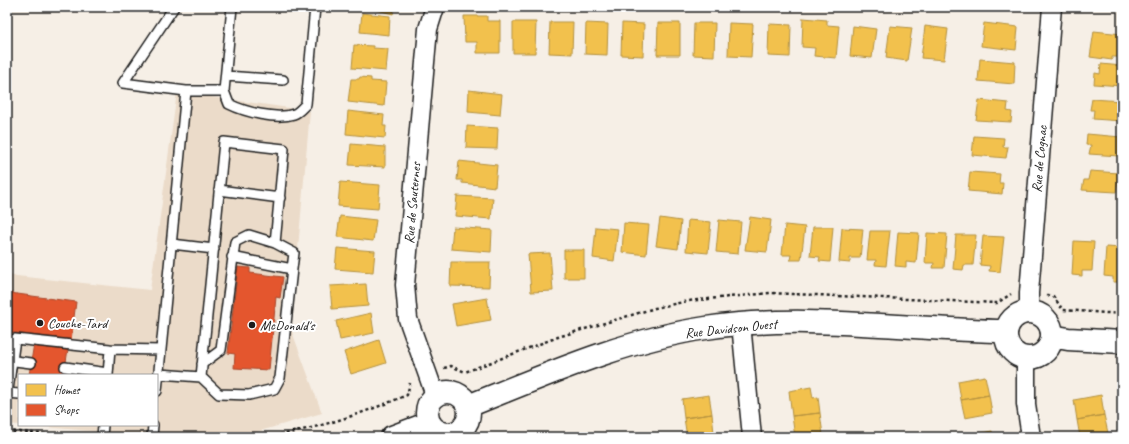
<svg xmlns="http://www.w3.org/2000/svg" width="1129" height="444" font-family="Caveat,sans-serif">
  <rect width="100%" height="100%" fill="#f6efe6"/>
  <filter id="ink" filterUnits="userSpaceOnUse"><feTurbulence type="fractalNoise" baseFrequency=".025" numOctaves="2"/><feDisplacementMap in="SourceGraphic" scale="8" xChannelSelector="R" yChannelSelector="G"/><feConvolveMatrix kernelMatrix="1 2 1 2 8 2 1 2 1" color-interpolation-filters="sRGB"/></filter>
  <g filter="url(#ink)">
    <path fill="#ebdbc9" d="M177,92l133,19 -19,218 31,84 -82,24h-83l-134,-12h134v-50h-138v50l-12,-1v-149l143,15z"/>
    <path fill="#f2c14e" stroke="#b2903f" d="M365,7h30l-2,7z
      M362,13l28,3 -1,19 -29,-3z
      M464,16h23v5h13v32h-23v-11h-12z
      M803,18l24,2v5l12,1 -3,32 -22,-2 1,-8 -13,-1z
      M513,22h23l-1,31h-22z
      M550,22h23l-1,32 -23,-1z
      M586,23l22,1 -1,31 -22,-1z
      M622,23l22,1 -1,32 -22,-1z
      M658,23h22v32h-23z
      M694,23h21l-1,33 -21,-1z
      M729,23l24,1 -2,33 -23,-1z
      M984,23l34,4 -2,23 -35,-4z
      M769,24l22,1 -1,32 -22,-1z
      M853,26l23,3 -4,29 -22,-2z
      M890,26l22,2 -5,33 -21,-3z
      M925,26l23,3 -4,31 -23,-2z
      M1094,31l28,3 -3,23h-7v3l-22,-3z
      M354,45l19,1v2l15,1 -2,22 -34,-3z
      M980,59l35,3 -1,22 -36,-3z
      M1101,64l21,2v20l-28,-2 1,-11 5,1z
      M360,77l11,1v3l15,1 -2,24 -36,-4 3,-23h8z
      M469,90l33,4 -2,21 -32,-3z
      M1092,99l30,2v20l-29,-2 1,-9h-4z
      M979,100l29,3 -1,8 5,1 -1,10 -35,-2z
      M348,111l36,4 -1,11h3l-1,12 -39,-4z
      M467,126l31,2 -1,21 -31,-1z
      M1087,134l34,3 -2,19 -30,-2 2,-9h-5z
      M974,136l30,2 -1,9h5l-2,11 -34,-3z
      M351,144l34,3v20l-36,-2z
      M459,161l38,4 -2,22 -33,-4v-3h-5z
      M1090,171l29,2 -3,19 -34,-2 2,-10h4z
      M970,172l30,2 -1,9h4l-1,11 -34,-3z
      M340,182l40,3 -2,24 -40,-3z
      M457,196l36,2 -2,21 -36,-3z
      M340,216l36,4 -3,21 -36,-4z
      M750,217l21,3 -4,32 -22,-2z
      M660,218l21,3 -3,28 -22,-3z
      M688,220l23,2 -3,31 -22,-2z
      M719,220l22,2 -3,32 -22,-2z
      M624,223l25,2 -3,30 -24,-3z
      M785,225l20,2 -4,33h-11l1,-5h-9z
      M453,227l39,3 -1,22 -40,-3z
      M596,227l22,2 -4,32 -21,-3z
      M813,227h20l-3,35 -11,-1 1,-4 -10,-1z
      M842,228l21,1 -3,29h-10v5l-11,-1z
      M870,231h20l-4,35 -11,-1 1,-5h-9z
      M898,232l21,1 -3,30 -10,-1v5l-11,-1z
      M927,233l20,1 -3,34h-11l1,-5h-9z
      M956,235h20l-3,30h-9l-1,5 -10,-1z
      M983,236l21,1 -4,35 -11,-1 1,-5 -10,-1z
      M1074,241l20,1 -2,29h-10v5l-10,-1z
      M1106,247l16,1v34h-9v-5l-9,-1z
      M337,248l38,3 -2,21 -38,-3z
      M564,250h20v28h-20z
      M550,253l3,38 -22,1 -3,-38z
      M451,262h39l-1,25 -39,-1z
      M366,284l2,22 -36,3 -2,-23z
      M487,298l4,22 -35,6 -4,-22z
      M371,313l3,20 -34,7 -4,-19z
      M379,340l7,23 -35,11 -7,-22z
      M985,376l4,19 -28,5 -3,-19z
      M811,387l2,11 5,-1 2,16 -28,3 -3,-25z
      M709,395l3,19 -28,4 -2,-19z
      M989,395l3,18 -27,5 -4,-18z
      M1101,395l3,20 -27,5 -3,-20z
      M820,413l3,22 -28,2 -3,-21z
      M712,414l2,19 -27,4 -3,-19z
      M1104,415l4,18 -28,4 -3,-17z
      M992,431l1,6h-28v-1z"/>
    <path fill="#e4572e" stroke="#a84529" d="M238,267l12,1v5l33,4 -3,21 -4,-1 -7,73 -35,-2 1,-14 -7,-1z
      M10,293l66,9 -5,38 -64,-8z
      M34,343l34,6 -4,26h-35z"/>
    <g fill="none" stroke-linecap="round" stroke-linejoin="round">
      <defs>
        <path id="service" d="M174,7l-51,76 63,8
          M232,7l-8,84 5,13c16,8 47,16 65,10 4,-1 9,-7 12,-10l9,-97
          M226,76l57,4
          M219,190l61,8
          M172,244l42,5
          M7,360l24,3
          M202,364l19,-14 14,-108 14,-7 26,8 19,10 -2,16
          M65,367l43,6
          M159,374l42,3 23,-235 60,7 -9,94
          M108,375l2,-26
          M201,377l18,17 30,1 25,-6 6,-11 12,-109 -60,-12
          M157,391l29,-300h38
          M8,393l11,1
          M7,397l8,-58 95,10 51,1
          M102,437l1,-12
          M152,437l1,-12"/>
        <path id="minor" d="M1029,311v-18l23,-286
          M741,324l11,113
          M1026,358v46l5,33
          M435,395l-27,-76 -3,-34 23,-256 7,-22
          M455,433l1,4"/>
        <path id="tertiary" d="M1006 335a23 23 0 1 1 46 0a23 23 0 1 1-46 0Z
          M1052,336l16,3 54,3
          M427 413a21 21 0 1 1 42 0a21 21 0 1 1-42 0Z
          M468,406c78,-31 156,-66 238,-78 100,-15 200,2 300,3
          M392,437l37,-14"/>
      </defs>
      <use href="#service" stroke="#1c1c1c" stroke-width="12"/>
      <use href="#minor" stroke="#1c1c1c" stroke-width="21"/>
      <use href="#tertiary" stroke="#1c1c1c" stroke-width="25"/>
      <path stroke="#1c1c1c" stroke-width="2.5" stroke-dasharray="3 3" stroke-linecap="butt" d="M1047,295l6,1 10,14 59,4
        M444,368l7,-2 14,6 93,-35 97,-29 33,-7 82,-8 227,10 14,-9
        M7,431l69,6
        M268,437c48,-8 94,-23 139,-42l3,-12"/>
      <use href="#service" stroke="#fff" stroke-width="9"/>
      <use href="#minor" stroke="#fff" stroke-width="18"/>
      <use href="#tertiary" stroke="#fff" stroke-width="22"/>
    </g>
  </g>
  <g fill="#1c1c1c" stroke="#fff" stroke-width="1.5">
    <circle cx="40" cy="323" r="4"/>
    <circle cx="252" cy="325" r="4"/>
  </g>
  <g text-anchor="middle" stroke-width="4" stroke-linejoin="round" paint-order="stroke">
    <g font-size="14" fill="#1c1c1c" stroke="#fff">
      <text transform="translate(1039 159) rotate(-85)" y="5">Rue de Cognac</text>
      <text transform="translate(412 203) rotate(-85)" y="5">Rue de Sauternes</text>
      <text transform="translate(731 328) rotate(-6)" y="5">Rue Davidson Ouest</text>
    </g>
    <g font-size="14" fill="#1c1c1c" stroke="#fff" text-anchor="start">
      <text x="48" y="328">Couche-Tard</text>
      <text x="260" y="330">McDonald's</text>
    </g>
  </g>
  <rect width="1129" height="444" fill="none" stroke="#fff" stroke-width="24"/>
  <rect x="12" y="12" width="1105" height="420" fill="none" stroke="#1c1c1c" stroke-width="1.5" filter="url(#ink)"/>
  <rect x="18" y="374" width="140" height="52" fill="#ffffff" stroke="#a4a4a4"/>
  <rect x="26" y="384" width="20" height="12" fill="#f2c14e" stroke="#a4a4a4"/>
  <text x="54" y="394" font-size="12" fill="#1c1c1c">Homes</text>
  <rect x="26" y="404" width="20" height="12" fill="#e4572e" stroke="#a4a4a4"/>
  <text x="54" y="414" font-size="12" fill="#1c1c1c">Shops</text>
</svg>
